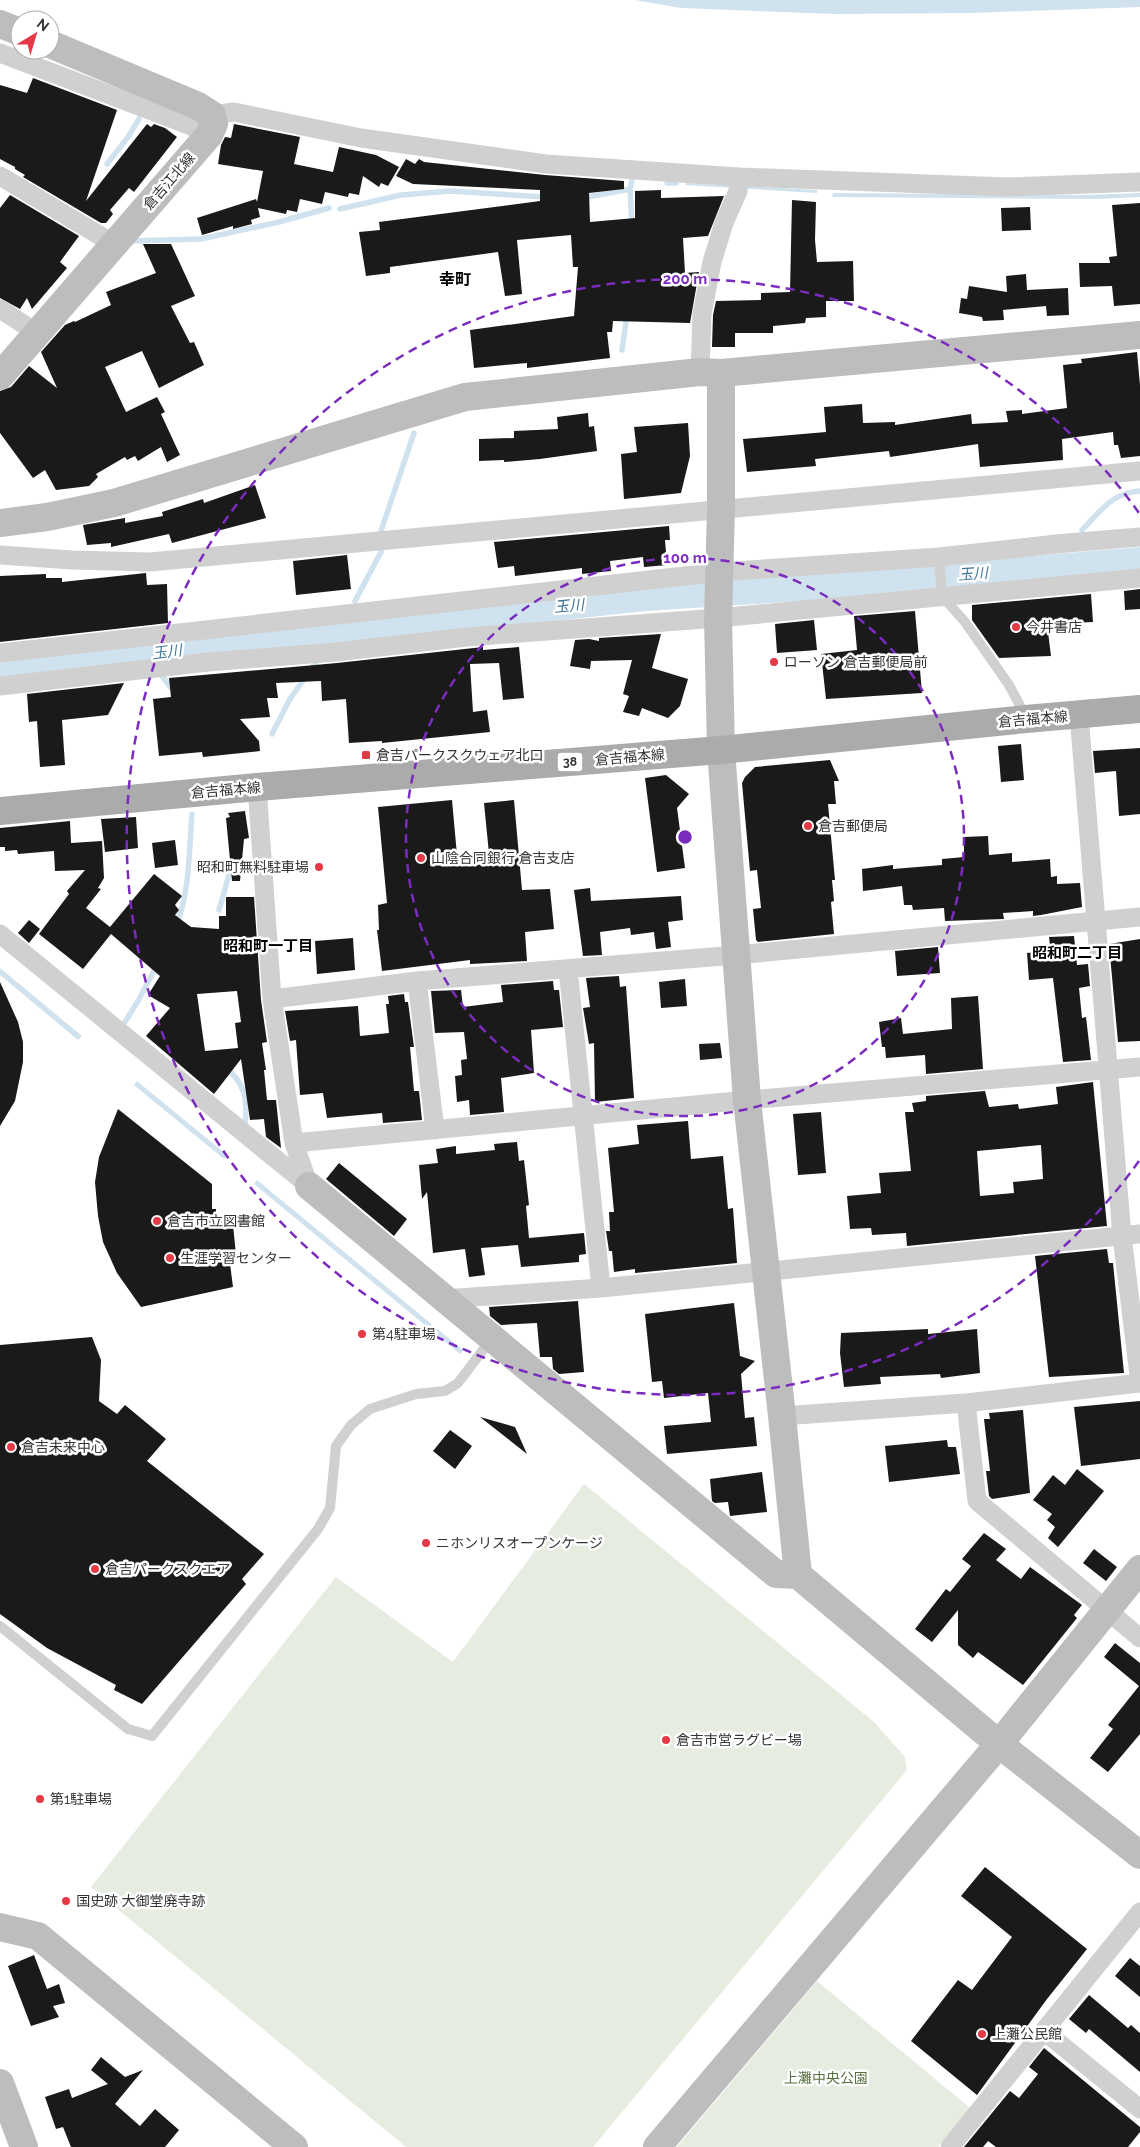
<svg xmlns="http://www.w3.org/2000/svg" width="1140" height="2147" font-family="Raleway,'Noto Sans JP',sans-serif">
  <rect width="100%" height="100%" fill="#fff"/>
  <path fill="#e6ecdf" d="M584,1484l290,238 31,35 2,13 -314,377h-187l-315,-260 245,-310 117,85z
    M817,1981l153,127 -32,39h-261z"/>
  <path fill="#cfe2ee" d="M635,0h505v7l-168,6 -137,1 -154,-6z
    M686,183l131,7v3l-132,-8z
    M833,193l252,2 55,-2v4l-42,2 -266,-2z
    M1140,547v25l-321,28 -173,11 -646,70v-20l654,-74z
    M0,968l82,68 -4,4 -78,-65z
    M137,1081l90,74 -3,4 -90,-74z
    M257,1180l206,170 -3,4 -206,-170z"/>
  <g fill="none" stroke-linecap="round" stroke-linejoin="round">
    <path stroke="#cfe2ee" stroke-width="5.5" d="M107,164l21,-27 11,-18
      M632,180l-2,9 2,35
      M667,183h9
      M583,198l47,-9
      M340,209l61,-14 49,-4 94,6
      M128,241l73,-2 78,-17 50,-14
      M622,350l5,-35
      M1082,530c19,-19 29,-37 58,-39
      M381,531l33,-98
      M355,601l26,-49
      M160,673l14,19
      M272,734l18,-35 26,-37
      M219,910l13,-46
      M177,923c13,-33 12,-73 15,-109
      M125,1022l13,-21 19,-36
      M226,1068c19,15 22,33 19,56"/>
  </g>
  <path fill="#1a1a1a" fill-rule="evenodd" d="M33,78l84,32 -31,91 61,-77 4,3 3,-3 11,4 12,9 -43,55 -5,-4 -19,22 3,4 -7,9h-5l-78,-46 2,-2 -10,-6v-2l-15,-8v-74l27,8z
    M234,124l66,13 -6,27 39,8 6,-25 37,8 23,12 -11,19 -7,-3 -2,4 -16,-11 -4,19 -10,-2 -1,4 -23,-5 -3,12 -22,-5 -3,13 -10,-2 -1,4 -28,-6 2,9 -9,3 1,4 -19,5v-3l-31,9 -5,-17 59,-19 1,3 6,-31 -45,-7 3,-19 4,-8 6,1z
    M406,159l9,5 4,-5 5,3 121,13 79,6v8l-35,4 1,29 45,-4v-27l26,-1v8l63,-2 -16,40 -25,2 2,35 14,-1 -9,51 -77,-2 -1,11h-5l3,26 -83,10v-5l-53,5 -4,-38 104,-14 4,-49h-5l-2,-32 -54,5 5,54 -17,2 -7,-44 -108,15v6l-24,3 -7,-44 21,-2 -1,-8 161,-21v-11l-127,-6 -17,-8z
    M10,195l69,41 -19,26 7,6 -35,41 -5,-11 -7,11 -20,-11v-90z
    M792,200l24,2 -1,38 2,22 36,-1 1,40h-28v16l-20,1 -1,5 -32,3v7h-38v14h-23l1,-32 3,-14 45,-1v-7l29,-1z
    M1140,203v101l-26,2 -2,-20 -32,1 -1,-24h31l-1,-6 8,-1 -5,-51z
    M1030,207l1,23 -29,1 -1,-23z
    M143,244h28l24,52 -24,10 19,37 4,-1 10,23 -45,23 -17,-37 -37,16 21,45 31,-15 8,15 -4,2 19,41 -13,7 -6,-15 -23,14 -3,-5 -8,4 -2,-3 -29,17 2,3 -9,9 -33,4 -11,-20 -12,8 -33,-45v-42l11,-4 18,-21 28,22 -16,-36 24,-27 9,-4 1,1 36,-17 -5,-13 50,-19z
    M1026,274l1,16 41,-2 1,27 -22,1 -1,-10 -43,4 1,10 -21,1 -1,-4 -23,-4 2,-15 6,1 2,-13 38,6 -1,-16z
    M1137,352l3,33v71l-19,2 -3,-13h-4l-1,-13 -51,7 1,21 -83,7 -2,-23 -88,13 -1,-6 -74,8 1,7 -69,6 -4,-33 83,-7 -2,-25 38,-3 1,19 32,-1v3l76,-11 1,10 36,-2 -2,-11 16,-1v4l45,-6 -4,-43 19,-2 -1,-4z
    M588,413l1,14 5,-1 3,25 -57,8 -36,3v-2l-25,1v-22l35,-1v-7l44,-2 -1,-12z
    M688,423l2,33 -9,37 -57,6 -3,-45 16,-2 -3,-25z
    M255,485l11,33 -94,25 -3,-9 -58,13v-4l-24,2 -4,-20 42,-7v5l38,-7 -1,-4 41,-13 1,4z
    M669,526l1,14h-5l2,25 -23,2 -1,-10 -33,4 1,10 -29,3v-6l-67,8 -1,-10 -16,2 -4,-26z
    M347,555l4,34 -55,6 -3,-34z
    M146,573l1,12 20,-1 1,39 -168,19v-66l46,-2v4h16v4z
    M1140,589v20l-15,1 -1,-19z
    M1091,594l2,28 -46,2 4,32 -52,2 -27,-38v-15z
    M915,611l7,82 -96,6 -5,-45 36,-4 -3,-34z
    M814,620l3,30 -40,3 -2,-29z
    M661,634l-9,34 36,11 -8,27 -12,12 -26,-10 -3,8 -16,-4 6,-16 -6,-2 9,-34 -41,1 -1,8 -20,-3 5,-26 14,-1 10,2v-3z
    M483,647v3l36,-3 5,51 -21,2 -4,-37 -29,1 3,48 14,-2 3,22 -108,11v-2l-33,2 -3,-44 -24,2 -1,-20 -45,2 2,15h-11l3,19 -30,2 19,22 1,10 -57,6 -1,-5 -43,4 -6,-57 18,-2 -2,-19 168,-15z
    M124,683l-16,32 -46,5 3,45 -25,2 -3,-46 -8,1 -2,-28z
    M1021,744l3,36 -23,2 -3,-36z
    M1140,748v66l-21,2 -3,-45 -21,2 -2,-22z
    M830,760l9,21h-5l2,23h-8l7,76h-3l2,21 -3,1 3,32 -76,8 -2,-2 -3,-31 8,-1 -4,-38 -7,1 -8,-88 3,-6 10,-10z
    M666,775l23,19 -12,14 8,60 -28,4 -12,-94z
    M452,800l6,66 32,-2 -6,-61 30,-3 8,90 28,-1 4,40 -29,3 2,29 -57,3v-4l-88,11 -5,-41h2l-1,-25 9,-2 -9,-96z
    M245,811l4,27 -5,1 -4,42h-8l-6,-63 4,-1 -2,-4z
    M136,817l2,31 -33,4 -4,-33z
    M70,821l1,22 31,-2 2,37 -6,10 3,1 -15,19 24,19 44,-53 28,22 -7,9 4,5 -4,5 16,12 28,2v-13h7v-19h28l7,103 6,42 -5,1 4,27h-2l3,30h9l5,48 -15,-11 -2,-18 -14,1 -9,-61 -27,35 -68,-58 24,-28 -22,-13 12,-19 -49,-42 -28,35 -44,-35 30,-40 -2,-3 18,-21 -30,1 -1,-20 -36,3 -1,-4 -12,1v-4h-5v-19zM237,991l4,31 -6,1 3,25 -33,3 -8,-57z
    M988,836l1,19 23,-2v9l38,-3 1,18 6,-1v8l23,-1 2,24 -41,8 -8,1v-5l-30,2 1,6 -59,2 -1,-13 -31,2 -1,-5h-8l-2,-19 -39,5 -1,-22 31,-4v4l49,-4v-6l22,-2v-20z
    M175,840l3,25 -23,3 -3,-25z
    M590,888l1,13 90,-5 2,24 -15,2 3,25 -15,2 -2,-17 -23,3 -1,-7 -30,4 2,23 -19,1 -9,-66z
    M29,920l11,9 -11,14 -11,-10z
    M1074,936l3,29 11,-1 2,22 -11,2 3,30 4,-1 5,43 -28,2 -10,-84 -24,2 -2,-27 9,-1v-6l14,-1 -1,-8z
    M353,938l2,32 -38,4 -2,-33z
    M1140,939v102l-22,1 -9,-98z
    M938,947l2,26 -43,3 -2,-25z
    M619,976l1,11 6,-1 8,112 -39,4 -1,-59 -5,1 -6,-36 7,-1 -4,-29z
    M685,979l2,27 -26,2 -2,-26z
    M553,981l1,9h5l4,37 -32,3 3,43 -33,5 3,34 -34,3 -1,-15 -12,2 -2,-26 7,-1 -1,-15 6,-1 -3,-27 -29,1 -4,-42 30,-1 2,17 40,-5 -2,-17z
    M0,982l18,40 5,20v20l-8,39 -15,25z
    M404,994l1,8h3l6,45h-4l4,44h5l3,29 -39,3 -1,-10 -55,5 -4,-25 -23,2 -4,-55 -6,1 -5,-30 73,-5 2,30 29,-3 -3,-29h3l-1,-8z
    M978,996l5,73 -57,5 -1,-19 -39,3 -1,-11h-3l-3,-25 22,-4 2,16 49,-5 -1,-31z
    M720,1043l2,15 -22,2 -1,-16z
    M1093,1082l14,144 -200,20 -1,-13 -34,2 -1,-7 -21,1 -3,-33 34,-3 -2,-20 32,-2 -6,-59h9l-2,-9 14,-2v-5l59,-5 4,16 29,-3 1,5 39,-5 -2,-17zM1041,1145l2,34 -30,3 1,11 -34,3 -3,-45z
    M118,1109l94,75v25h4v8l16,-2 4,40 -7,1 4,31 -92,20 -24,-34 -14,-31 -5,-26 -3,-34 4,-25z
    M821,1112l5,61 -28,2 -5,-61z
    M688,1121l3,38 32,-3 5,53 5,-1 4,55 -102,10v-4l-21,3 -2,-21h-3l-3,-20h4l-1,-19h5l-6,-64 31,-4 -2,-19z
    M517,1142l2,19 5,-1 5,45 -3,1 3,32 55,-5 2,21 -7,1v7l-58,5 -3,-22 -37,3 4,27 -16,2 -4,-28 -32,4 -6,-61 -5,7 -3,-34 19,-2 -2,-14 20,-3v8l39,-4 -1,-6z
    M339,1163l68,56 -13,17 -68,-57z
    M1107,1249l2,14h4l11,110 -75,4 -14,-121z
    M578,1301l6,71 -25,2 -6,-5 -1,-12h-12l-3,-34 -36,2 -11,-9 -1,-9z
    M734,1303l6,53 15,5 -14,13 4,44 9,-1 3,29 -90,8 -3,-28 47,-4 -3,-29 -44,5 -2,-17 -10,1 -7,-68z
    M928,1329v5l49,-5 3,44 -39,5 -1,-4 -60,3 1,7 -37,3 -4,-34 1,-20z
    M92,1337l9,23 -2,41 18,13 8,-9 41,34 -19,22 117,93 -22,25 4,5 -104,120 -28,-14 2,-5 -69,-37 -47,-34v-269z
    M1140,1401v58l-59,7 -7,-59z
    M1023,1410l7,83 -38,6 -3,-3 -3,-25h4l-6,-52h6l-1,-6z
    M480,1417l35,10 12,27z
    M450,1430l22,16 -17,23 -22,-18z
    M947,1440l1,7h8l4,27 -71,8 -4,-36z
    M1077,1469l27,22 -46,56 -10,-9 7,-11 -8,-7 5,-6 -19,-14 20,-25 12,10z
    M762,1472l5,40 -37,4 -2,-14 -13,1 -3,-2 -2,-22z
    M984,1533l22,16 -10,11 25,19 9,-12 52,38 -8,10 3,3 -54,67 -45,-33 -5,6 -15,-13v-35l-26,32 -17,-13 31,-40 4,3 21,-26 -9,-7z
    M1094,1549l23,18 -11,14 -23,-18z
    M1115,1643l25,20v71l-32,38 -18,-14 23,-29 -5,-4 31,-39 -35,-29z
    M985,1867l102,82 -40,50 -70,96 -66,-54 47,-61 14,10 40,-53 -51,-41z
    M34,1955l13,34 12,-5 6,19 -12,3 6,11 -28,9 -23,-60z
    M1130,1958l10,8v31l-25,-21z
    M1089,1995l39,33 3,-3 9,8v39l-51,-43 -3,4 -17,-14z
    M1044,2048l96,79v5l-12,15h-132l-8,-6 -5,6h-19l46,-56 9,7 19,-24 -9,-7z
    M101,2057l24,20 18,-7 -28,34 25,22 15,-17 24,21 -14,17h-94l-8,-20 -7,2 -11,-32 24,-8 3,9 36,-14 -17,-14z"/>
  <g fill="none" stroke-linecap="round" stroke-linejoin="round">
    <path stroke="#d0d0d0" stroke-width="10" d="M939,557l3,39 23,26 44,63 17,32
      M0,1626l128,103 24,7 166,-207 12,-21 6,-62 15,-21 19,-16 46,-15 29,-3 13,-8 34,-45"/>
    <path stroke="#d0d0d0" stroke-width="19" d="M0,53l189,72 20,10
      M212,115l22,-3 127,26 185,26 193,13 268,10 133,-5
      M0,176l114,68
      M0,309l37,24
      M700,372l2,-58 10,-52 12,-39 14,-32 1,-14
      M0,555l72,5 78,2 990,-91
      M0,653l720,-81 219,-15 117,-13 84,-7
      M0,686l208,-24 128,-10 131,-15 251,-19 422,-40
      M1079,715l43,521 18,147
      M257,787l15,212 22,144 15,43
      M0,934l309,252
      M568,969l33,319
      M417,981l18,149
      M272,999l145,-18 319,-26 404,-38
      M294,1143l453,-43 393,-33
      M444,1299l157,-11 539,-54
      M966,1403l11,98 163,137
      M782,1416l184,-13 174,-20
      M1044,2031l96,78
      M950,2147l190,-235"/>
    <path stroke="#bdbdbd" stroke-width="28" d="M0,24l20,8
      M721,373v137l-3,108 3,132 26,350 35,316 16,159
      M0,376l209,-241 5,-11 -2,-9 -14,-9 -148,-62
      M0,523l47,-6 67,-14 351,-106 235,-25 21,1 419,-38
      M309,1186l467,388 22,1 201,169 141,111
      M0,1927l38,9 256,211
      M0,2083l24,64
      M657,2147l342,-403 141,-175"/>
    <path stroke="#ababab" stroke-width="28" d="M0,811l257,-24 464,-37 305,-31 114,-10"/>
  </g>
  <g fill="none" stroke="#7b2cbf" stroke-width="2.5" stroke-dasharray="9 6">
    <circle cx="685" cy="837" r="279"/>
    <path d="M1139 1161A558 558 0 1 1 1139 513"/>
  </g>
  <g fill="#e63946" stroke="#fff" stroke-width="2">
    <circle cx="1016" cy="627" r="5"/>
    <circle cx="774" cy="662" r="5"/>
    <rect x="361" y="750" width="10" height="10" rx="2.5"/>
    <circle cx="808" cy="826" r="5"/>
    <circle cx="421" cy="858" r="5"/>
    <circle cx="319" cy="867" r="5"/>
    <circle cx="157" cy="1221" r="5"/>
    <circle cx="170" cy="1258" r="5"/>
    <circle cx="362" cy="1334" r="5"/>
    <circle cx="11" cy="1447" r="5"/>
    <circle cx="426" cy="1543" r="5"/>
    <circle cx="95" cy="1569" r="5"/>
    <circle cx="666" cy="1740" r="5"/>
    <circle cx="40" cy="1799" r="5"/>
    <circle cx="66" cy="1901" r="5"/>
    <circle cx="982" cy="2034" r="5"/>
  </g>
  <g text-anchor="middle" stroke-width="5" stroke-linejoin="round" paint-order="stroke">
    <rect fill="#fff" stroke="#707070" stroke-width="1" x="557.5" y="752.5" width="25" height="19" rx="4"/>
    <g font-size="12" font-weight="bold" fill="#333">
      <text x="570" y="766">38</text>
    </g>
    <g font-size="14" fill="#333" stroke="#fff">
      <text transform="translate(169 181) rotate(-49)" y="5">倉吉江北線</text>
      <text transform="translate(1033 719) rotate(-5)" y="5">倉吉福本線</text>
      <text transform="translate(630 757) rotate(-5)" y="5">倉吉福本線</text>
      <text transform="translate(226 790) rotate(-5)" y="5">倉吉福本線</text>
    </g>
    <g font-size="14" fill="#333" stroke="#fff" text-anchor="start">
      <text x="1026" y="632">今井書店</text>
      <text x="784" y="667">ローソン 倉吉郵便局前</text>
      <text x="376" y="760">倉吉パークスクウェア北口</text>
      <text x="818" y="831">倉吉郵便局</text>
      <text x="431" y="863">山陰合同銀行 倉吉支店</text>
      <text x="309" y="872" text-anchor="end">昭和町無料駐車場</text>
      <text x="167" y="1226">倉吉市立図書館</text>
      <text x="180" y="1263">生涯学習センター</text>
      <text x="372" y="1339">第4駐車場</text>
      <text x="21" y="1452">倉吉未来中心</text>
      <text x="436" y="1548">ニホンリスオープンケージ</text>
      <text x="105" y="1574">倉吉パークスクエア</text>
      <text x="676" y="1745">倉吉市営ラグビー場</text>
      <text x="50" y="1804">第1駐車場</text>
      <text x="76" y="1906">国史跡 大御堂廃寺跡</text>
      <text x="992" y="2039">上灘公民館</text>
    </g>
    <g font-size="14" fill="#56703f" stroke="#fff">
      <text x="826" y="2083">上灘中央公園</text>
    </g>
    <g font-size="15" font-style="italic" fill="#3f7597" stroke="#fff">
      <text transform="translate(973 574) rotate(-4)" y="5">玉川</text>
      <text transform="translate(569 606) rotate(-5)" y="5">玉川</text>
      <text transform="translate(167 652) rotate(-7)" y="5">玉川</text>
    </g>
    <g font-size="15" font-weight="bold" fill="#000" stroke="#fff">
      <text x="268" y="951">昭和町一丁目</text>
      <text x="1077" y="958">昭和町二丁目</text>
    </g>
    <g font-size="16" font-weight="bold" fill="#000" stroke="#fff">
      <text x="455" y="285">幸町</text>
    </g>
  </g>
  <circle cx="685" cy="837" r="8" fill="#7b2cbf" stroke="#fff" stroke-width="2.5"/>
  <g font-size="15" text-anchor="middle" font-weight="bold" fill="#7b2cbf" stroke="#fff" stroke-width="5" stroke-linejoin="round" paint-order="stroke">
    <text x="685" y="284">200 m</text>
    <text x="685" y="563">100 m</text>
  </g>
  <g transform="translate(35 35) rotate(38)"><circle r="24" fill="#ffffff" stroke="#adadad"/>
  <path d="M0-4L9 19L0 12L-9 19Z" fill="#e63946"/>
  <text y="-8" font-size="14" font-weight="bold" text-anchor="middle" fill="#333333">N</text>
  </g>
</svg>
